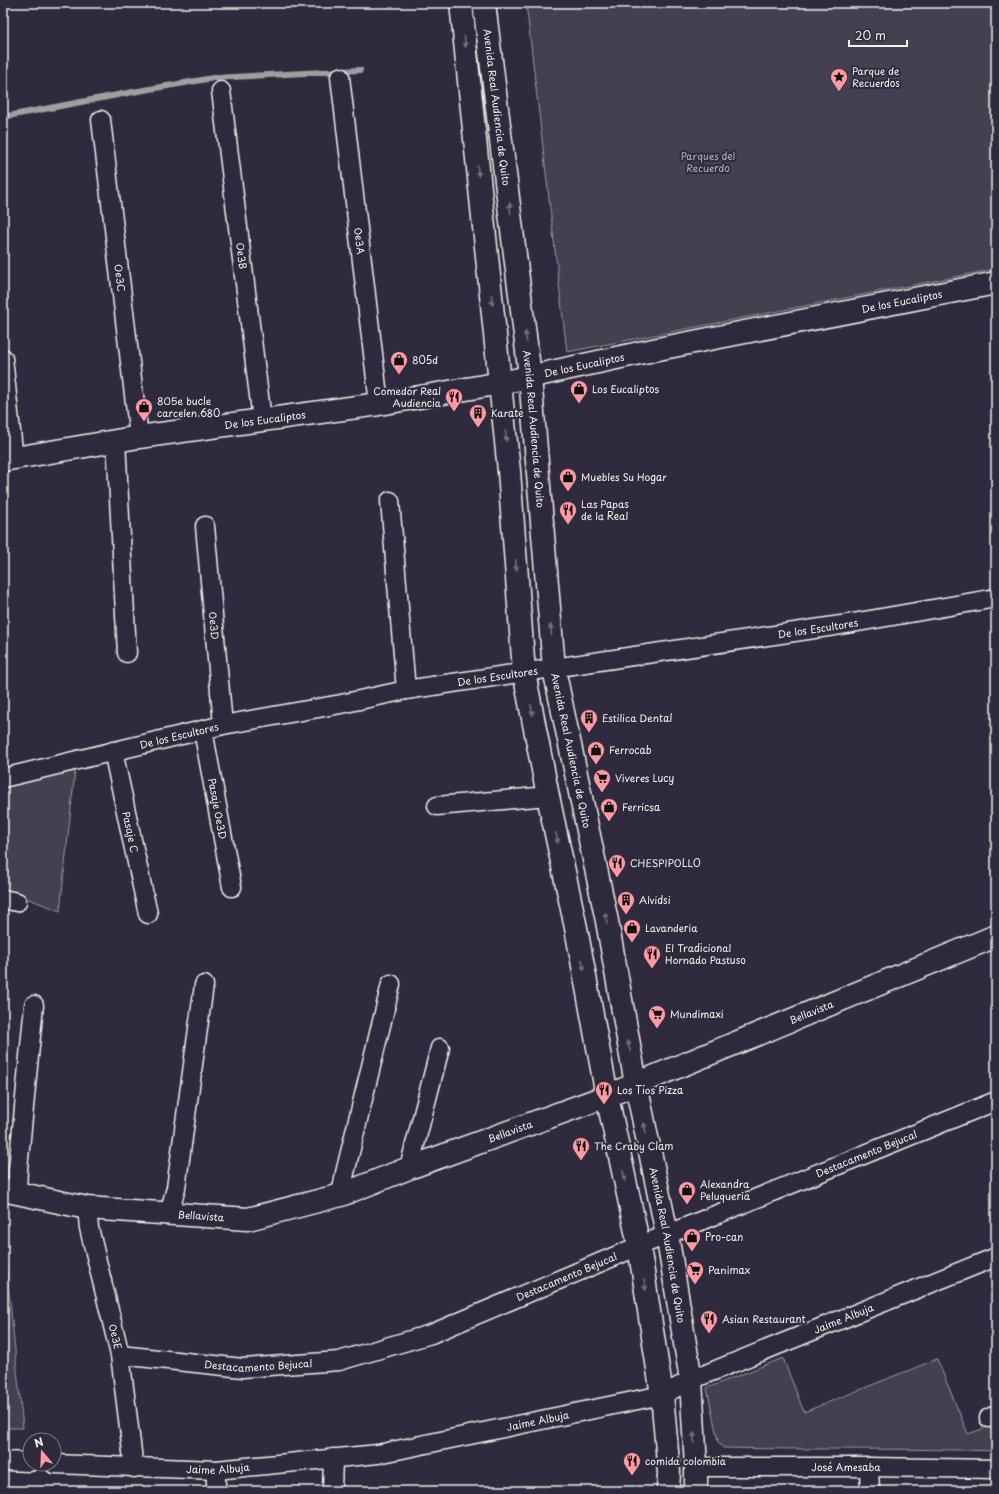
<svg xmlns="http://www.w3.org/2000/svg" width="999" height="1494" font-family="'Playpen Sans',sans-serif">
  <rect width="100%" height="100%" fill="#2f2a3d"/>
  <filter id="ink" filterUnits="userSpaceOnUse"><feTurbulence type="fractalNoise" baseFrequency=".025" numOctaves="2"/><feDisplacementMap in="SourceGraphic" scale="8" xChannelSelector="R" yChannelSelector="G"/><feConvolveMatrix kernelMatrix="1 2 1 2 8 2 1 2 1" color-interpolation-filters="sRGB"/></filter>
  <g filter="url(#ink)">
    <path fill="#454050" stroke="#9c989c" d="M526,3h470v266l-429,83z
      M75,771l-15,140 -57,-22v-103z
      M3,1253h2l18,175h-20z
      M783,1358l21,54 133,-53 31,75 28,-10v27c-91,-3 -182,-1 -273,-3l-5,-6 -11,-54z"/>
    <g fill="none" stroke-linecap="round" stroke-linejoin="round">
      <path stroke="#a19ea0" stroke-width="6" d="M3,117l130,-25 80,-14 147,-8"/>
      <defs>
        <g id="minor">
          <path id="s1" d="M340,77l39,327"/>
          <path id="s2" d="M221,91l41,329"/>
          <path id="s3" d="M101,120l38,317"/>
          <path d="M3,358l11,101"/>
          <path d="M116,440l11,213"/>
          <path d="M390,501l16,189"/>
          <path id="s4" d="M205,526l18,199"/>
          <path id="s5" d="M203,730l29,157"/>
          <path id="s6" d="M113,751l35,163"/>
          <path id="s7" d="M3,778l220,-53 118,-21 65,-14 435,-65 155,-27"/>
          <path d="M437,806l111,-10"/>
          <path d="M3,899l14,3"/>
          <path d="M409,1168l31,-120"/>
          <path d="M17,1192l1,-23 16,-164"/>
          <path d="M341,1195l4,-22 46,-189"/>
          <path id="s8" d="M87,1208l2,20 31,127 14,113"/>
          <path d="M169,1213l7,-25 28,-203"/>
          <path id="s9" d="M120,1355l123,13 96,-7 92,-27 208,-88 357,-145"/>
          <path d="M989,1418l7,-3"/>
          <path d="M3,1461l27,1"/>
          <path id="s10" d="M54,1464l162,6 162,-16 250,-52 34,-7 29,-15 305,-123"/>
          <path id="s11" d="M696,1467h173l127,2"/>
          <path d="M869,1467l1,24"/>
          <path d="M216,1491v-21"/>
          <path d="M332,1491l1,-33"/>
        </g>
        <g id="tertiary">
          <path id="s12" d="M3,460l136,-23 240,-33 122,-21 157,-34 338,-66"/>
          <path id="s13" d="M3,1190l84,18 161,11 93,-24 68,-27 198,-72 389,-160"/>
        </g>
        <g id="secondary">
          <path d="M461,3l48,468 15,201 24,124 28,132 31,168 32,150 23,149 7,78 -1,18"/>
          <path id="s14" d="M484,3l46,373 24,293 53,252 29,163 31,150 24,146 5,87v24"/>
        </g>
      </defs>
      <use href="#minor" stroke="#f4f1e8" stroke-width="21"/>
      <use href="#tertiary" stroke="#f4f1e8" stroke-width="25"/>
      <use href="#secondary" stroke="#f4f1e8" stroke-width="25"/>
      <use href="#minor" stroke="#2f2a3d" stroke-width="18"/>
      <use href="#tertiary" stroke="#2f2a3d" stroke-width="22"/>
      <use href="#secondary" stroke="#2f2a3d" stroke-width="22"/>
    </g>
    <defs><path id="oneway-solid" d="M-6-.8H1V-3.2L6.5 0L1 3.2V.8H-6Z"/></defs>
    <g fill="#747079">
      <use href="#oneway-solid" transform="translate(465 42) rotate(84)"/>
      <use href="#oneway-solid" transform="translate(478 171) rotate(84)"/>
      <use href="#oneway-solid" transform="translate(510 208) rotate(-97)"/>
      <use href="#oneway-solid" transform="translate(492 300) rotate(84)"/>
      <use href="#oneway-solid" transform="translate(526 337) rotate(-97)"/>
      <use href="#oneway-solid" transform="translate(506 436) rotate(84)"/>
      <use href="#oneway-solid" transform="translate(516 565) rotate(86)"/>
      <use href="#oneway-solid" transform="translate(551 630) rotate(-95)"/>
      <use href="#oneway-solid" transform="translate(532 710) rotate(79)"/>
      <use href="#oneway-solid" transform="translate(557 838) rotate(78)"/>
      <use href="#oneway-solid" transform="translate(606 918) rotate(-101)"/>
      <use href="#oneway-solid" transform="translate(583 965) rotate(80)"/>
      <use href="#oneway-solid" transform="translate(629 1046) rotate(-100)"/>
      <use href="#oneway-solid" transform="translate(645 1128) rotate(-102)"/>
      <use href="#oneway-solid" transform="translate(624 1176) rotate(78)"/>
      <use href="#oneway-solid" transform="translate(645 1285) rotate(81)"/>
      <use href="#oneway-solid" transform="translate(694 1438) rotate(-94)"/>
    </g>
  </g>
  <defs>
    <symbol id="sight-pin" viewBox="-11 -11 22 30"><path d="M0 17L-7.5 6A9.5 9.5 0 1 1 7.5 6Z" fill="#ff9aa2" stroke="#2f2a3d"/><path d="M0-6L1.8-2.2L6-1.7L2.9 1.2L3.7 5.4L0 3.3L-3.7 5.4L-2.9 1.2L-6-1.7L-1.8-2.2Z" fill="#111"/></symbol>
    <symbol id="shop-pin" viewBox="-11 -11 22 30"><path d="M0 17L-7.5 6A9.5 9.5 0 1 1 7.5 6Z" fill="#ff9aa2" stroke="#2f2a3d"/><path d="M-5-2.5h2.3a2.7 3.5 0 0 1 5.4 0H5L5.5 6h-11ZM-1.5-2.5h3a1.5 2.3 0 0 0-3 0Z" fill="#111"/></symbol>
    <symbol id="restaurant-pin" viewBox="-11 -11 22 30"><path d="M0 17L-7.5 6A9.5 9.5 0 1 1 7.5 6Z" fill="#ff9aa2" stroke="#2f2a3d"/><path d="M-5-6h1v4h1v-4h1v4h1v-4h1v5L-1.5 .5V6h-2V.5L-5-1ZM5-6V6H3V1.5H1.5Q1.5-4 5-6Z" fill="#111"/></symbol>
    <symbol id="building-pin" viewBox="-11 -11 22 30"><path d="M0 17L-7.5 6A9.5 9.5 0 1 1 7.5 6Z" fill="#ff9aa2" stroke="#2f2a3d"/><path d="M-4-6H4V6H1V3H-1V6H-4ZM-2.5-4.3h1.7v1.8h-1.7ZM.8-4.3h1.7v1.8H.8ZM-2.5-1h1.7V.8h-1.7ZM.8-1h1.7V.8H.8Z" fill="#111"/></symbol>
    <symbol id="supermarket-pin" viewBox="-11 -11 22 30"><path d="M0 17L-7.5 6A9.5 9.5 0 1 1 7.5 6Z" fill="#ff9aa2" stroke="#2f2a3d"/><path d="M-6-5.5h2.5l.6 2H6L4.5 2H-2.5L-4.4-4H-6ZM-1.5 3.2a1.3 1.3 0 1 0 .1 0ZM3 3.2a1.3 1.3 0 1 0 .1 0Z" fill="#111"/></symbol>
  </defs>
  <g fill-rule="evenodd">
    <use href="#sight-pin" x="829" y="67" width="20" height="27"/>
    <use href="#shop-pin" x="389" y="350" width="20" height="27"/>
    <use href="#shop-pin" x="569" y="379" width="20" height="27"/>
    <use href="#restaurant-pin" x="444" y="387" width="20" height="27"/>
    <use href="#shop-pin" x="134" y="397" width="20" height="27"/>
    <use href="#building-pin" x="468" y="403" width="20" height="27"/>
    <use href="#shop-pin" x="558" y="467" width="20" height="27"/>
    <use href="#restaurant-pin" x="558" y="500" width="20" height="27"/>
    <use href="#building-pin" x="579" y="708" width="20" height="27"/>
    <use href="#shop-pin" x="586" y="740" width="20" height="27"/>
    <use href="#supermarket-pin" x="592" y="768" width="20" height="27"/>
    <use href="#shop-pin" x="599" y="797" width="20" height="27"/>
    <use href="#restaurant-pin" x="607" y="853" width="20" height="27"/>
    <use href="#building-pin" x="616" y="890" width="20" height="27"/>
    <use href="#shop-pin" x="622" y="918" width="20" height="27"/>
    <use href="#restaurant-pin" x="642" y="944" width="20" height="27"/>
    <use href="#supermarket-pin" x="647" y="1004" width="20" height="27"/>
    <use href="#restaurant-pin" x="594" y="1080" width="20" height="27"/>
    <use href="#restaurant-pin" x="571" y="1136" width="20" height="27"/>
    <use href="#shop-pin" x="677" y="1180" width="20" height="27"/>
    <use href="#shop-pin" x="682" y="1227" width="20" height="27"/>
    <use href="#supermarket-pin" x="685" y="1260" width="20" height="27"/>
    <use href="#restaurant-pin" x="699" y="1309" width="20" height="27"/>
    <use href="#restaurant-pin" x="622" y="1451" width="20" height="27"/>
  </g>
  <g text-anchor="middle" stroke-width="4" stroke-linejoin="round" paint-order="stroke">
    <g font-size="10" fill="#f4f1e8" stroke="#2f2a3d" text-anchor="start">
      <text x="852" y="75">Parque de<tspan x="852" dy="12">Recuerdos</tspan></text>
      <text x="412" y="364">805d</text>
      <text x="592" y="393">Los Eucaliptos</text>
      <text x="441" y="395" text-anchor="end">Comedor Real<tspan x="441" dy="12">Audiencia</tspan></text>
      <text x="157" y="405">805e bucle<tspan x="157" dy="12">carcelen 680</tspan></text>
      <text x="491" y="417">Karate</text>
      <text x="581" y="481">Muebles Su Hogar</text>
      <text x="581" y="508">Las Papas<tspan x="581" dy="12">de la Real</tspan></text>
      <text x="602" y="722">Estilica Dental</text>
      <text x="609" y="754">Ferrocab</text>
      <text x="615" y="782">Viveres Lucy</text>
      <text x="622" y="811">Ferricsa</text>
      <text x="630" y="867">CHESPIPOLLO</text>
      <text x="639" y="904">Alvidsi</text>
      <text x="645" y="932">Lavanderia</text>
      <text x="665" y="952">El Tradicional<tspan x="665" dy="12">Hornado Pastuso</tspan></text>
      <text x="670" y="1018">Mundimaxi</text>
      <text x="617" y="1094">Los Tíos Pizza</text>
      <text x="594" y="1150">The Craby Clam</text>
      <text x="700" y="1188">Alexandra<tspan x="700" dy="12">Peluqueria</tspan></text>
      <text x="705" y="1241">Pro-can</text>
      <text x="708" y="1274">Panimax</text>
      <text x="722" y="1323">Asian Restaurant</text>
      <text x="645" y="1465">comida colombia</text>
    </g>
    <g font-size="10" fill="#f4f1e8" stroke="#2f2a3d">
      <text dy="4" stroke="none"><textPath href="#s14" startOffset="105">Avenida Real Audiencia de Quito</textPath></text>
      <text dy="4" stroke="none"><textPath href="#s1" startOffset="165">Oe3A</textPath></text>
      <text dy="4" stroke="none"><textPath href="#s2" startOffset="166">Oe3B</textPath></text>
      <text dy="4" stroke="none"><textPath href="#s3" startOffset="159">Oe3C</textPath></text>
      <text dy="4" stroke="none"><textPath href="#s12" startOffset="913">De los Eucaliptos</textPath></text>
      <text dy="4" stroke="none"><textPath href="#s12" startOffset="589">De los Eucaliptos</textPath></text>
      <text dy="4" stroke="none"><textPath href="#s12" startOffset="265">De los Eucaliptos</textPath></text>
      <text dy="4" stroke="none"><textPath href="#s14" startOffset="429">Avenida Real Audiencia de Quito</textPath></text>
      <text dy="4" stroke="none"><textPath href="#s4" startOffset="100">Oe3D</textPath></text>
      <text dy="4" stroke="none"><textPath href="#s7" startOffset="829">De los Escultores</textPath></text>
      <text dy="4" stroke="none"><textPath href="#s7" startOffset="505">De los Escultores</textPath></text>
      <text dy="4" stroke="none"><textPath href="#s7" startOffset="181">De los Escultores</textPath></text>
      <text dy="4" stroke="none"><textPath href="#s14" startOffset="753">Avenida Real Audiencia de Quito</textPath></text>
      <text dy="4" stroke="none"><textPath href="#s5" startOffset="80">Pasaje Oe3D</textPath></text>
      <text dy="4" stroke="none"><textPath href="#s6" startOffset="83">Pasaje C</textPath></text>
      <text dy="4" stroke="none"><textPath href="#s13" startOffset="848">Bellavista</textPath></text>
      <text dy="4" stroke="none"><textPath href="#s13" startOffset="524">Bellavista</textPath></text>
      <text dy="4" stroke="none"><textPath href="#s9" startOffset="787">Destacamento Bejucal</textPath></text>
      <text dy="4" stroke="none"><textPath href="#s13" startOffset="200">Bellavista</textPath></text>
      <text dy="4" stroke="none"><textPath href="#s14" startOffset="1257">Avenida Real Audiencia de Quito</textPath></text>
      <text dy="4" stroke="none"><textPath href="#s9" startOffset="463">Destacamento Bejucal</textPath></text>
      <text dy="4" stroke="none"><textPath href="#s10" startOffset="812">Jaime Albuja</textPath></text>
      <text dy="4" stroke="none"><textPath href="#s8" startOffset="132">Oe3E</textPath></text>
      <text dy="4" stroke="none"><textPath href="#s9" startOffset="139">Destacamento Bejucal</textPath></text>
      <text dy="4" stroke="none"><textPath href="#s10" startOffset="488">Jaime Albuja</textPath></text>
      <text dy="4" stroke="none"><textPath href="#s10" startOffset="164">Jaime Albuja</textPath></text>
      <text dy="4" stroke="none"><textPath href="#s11" startOffset="150">José Amesaba</textPath></text>
    </g>
    <g font-size="10" fill="#b7b3b3" stroke="#2f2a3d">
      <text x="708" y="160">Parques del<tspan x="708" dy="12">Recuerdo</tspan></text>
    </g>
  </g>
  <rect width="999" height="1494" fill="none" stroke="#2f2a3d" stroke-width="16"/>
  <rect x="8" y="8" width="983" height="1478" fill="none" stroke="#f4f1e8" stroke-width="1.5" filter="url(#ink)"/>
  <g transform="translate(42 1452) rotate(341)"><circle r="19" fill="#2f2a3d" stroke="#7e7a81"/>
  <path d="M0-3L7 15L0 10L-7 15Z" fill="#ff9aa2"/>
  <text y="-6" font-size="11" font-weight="bold" text-anchor="middle" fill="#f4f1e8">N</text>
  </g>
  <path d="M849 40v6h58v-6" fill="none" stroke="#f4f1e8" stroke-width="2"/>
  <text x="855" y="40" font-size="12" fill="#f4f1e8" stroke="#2f2a3d" stroke-width="3" paint-order="stroke">20 m</text>
</svg>
